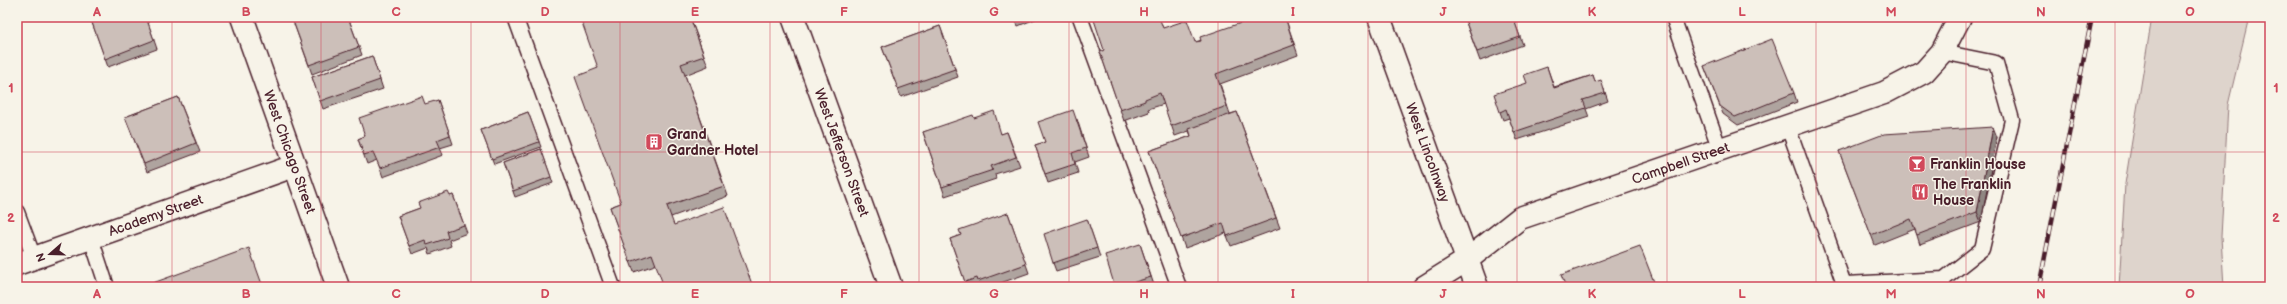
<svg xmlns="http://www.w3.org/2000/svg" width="2287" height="304" font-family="'Balsamiq Sans',sans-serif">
  <rect width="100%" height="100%" fill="#f7f3e8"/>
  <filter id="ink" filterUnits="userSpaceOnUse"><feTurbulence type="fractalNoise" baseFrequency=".025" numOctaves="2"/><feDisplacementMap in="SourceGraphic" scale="8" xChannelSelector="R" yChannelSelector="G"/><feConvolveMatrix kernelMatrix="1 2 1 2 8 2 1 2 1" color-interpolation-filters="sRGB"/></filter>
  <g filter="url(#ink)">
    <path fill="#ded4cc" stroke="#947a7c" d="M2152,17h97l-21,88 -7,132 3,50h-105l6,-103z"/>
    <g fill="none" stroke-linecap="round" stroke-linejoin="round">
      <defs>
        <path id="service" d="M515,17l98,270
          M1080,17l99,270
          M1673,17l47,133
          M1942,52l54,11 16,57 -30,129 -38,30 -2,8
          M1788,127l57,160
          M17,212l17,46
          M91,238l16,49
          M1846,284l98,-5"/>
        <g id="minor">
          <path id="s1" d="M242,17l96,270"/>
          <path id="s2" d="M793,17l98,270"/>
          <path id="s3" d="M17,264l277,-98"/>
        </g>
        <g id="tertiary">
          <path id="s4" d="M1424,287l43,-27 53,-42 364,-125 40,-21 18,-20 18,-35"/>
        </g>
        <g id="primary">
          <path id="s5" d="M1379,17l98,270"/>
        </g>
      </defs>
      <use href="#service" stroke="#4a1f2b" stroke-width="17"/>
      <use href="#minor" stroke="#4a1f2b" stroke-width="25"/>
      <use href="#tertiary" stroke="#4a1f2b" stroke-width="25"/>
      <use href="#primary" stroke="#4a1f2b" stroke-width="25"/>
      <use href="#service" stroke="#f7f3e8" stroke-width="14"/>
      <use href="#minor" stroke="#f7f3e8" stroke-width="22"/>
      <use href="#tertiary" stroke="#f7f3e8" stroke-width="22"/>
      <use href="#primary" stroke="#f7f3e8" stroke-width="22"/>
      <defs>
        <path id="rail" d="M2039,287l53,-270"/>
      </defs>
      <use href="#rail" stroke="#4a1f2b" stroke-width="4.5"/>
      <use href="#rail" stroke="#f7f3e8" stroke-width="3" stroke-dasharray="9" stroke-linecap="butt"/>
    </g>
    <path fill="#afa49f" stroke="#4a1f2b" d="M73,17h13l-12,4z
      M90,17h56l11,32 -49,18z
      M348,17l14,38 -50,19 -19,-53z
      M690,17l18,49 -23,9 43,121 -57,21 -16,48 -21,7 -24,-65 11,-4 -23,-135z
      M1014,17h26l-22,9z
      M1285,17l13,38 -78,29 10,30 7,-2 43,116 -49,18 -5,-13 -41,15 -36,-97 42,-15 -2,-5 -14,5 -11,-32 -16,5 1,3 -25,9 -24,-69 63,-24 32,14z
      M1464,17h57l-7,3 9,25 -43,16z
      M940,26l18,51 -57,20 -19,-50z
      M372,56l11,33 -60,20 -11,-32z
      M1704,66l90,27 3,9 -59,23 -15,-11z
      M1547,67l7,20 39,-12 2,7 9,7 4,12 -22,8 3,8 -72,23 -8,-22 -6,2 -3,-8z
      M178,97l22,55 -53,20 -22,-55z
      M438,100l15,44 -13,4 3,7 -60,22 -6,-17 -10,4 -9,-25 7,-3z
      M528,112l13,35 -47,17 -13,-34z
      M974,118l28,16 5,-2 13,34 -25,8 1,5 -51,17 -22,-64z
      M1077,119l12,38 -14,5 3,11 -30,10 -13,-38 10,-3z
      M1997,137l-16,85 -61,23 -5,-16 -40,16 -36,-94z
      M541,149l12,34 -38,14 -12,-34z
      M453,195l14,38 -18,7 2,6 -21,8 -2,-6 -16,6 -14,-38 22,-8z
      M1008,213l21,60 -40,14h-8l-1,-1 -2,1h-11l-17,-48 11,-4z
      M1087,219l13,38 -44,14 -3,-8z
      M1140,244l14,41 -6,2h-33z"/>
    <path fill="#8f8682" stroke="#4a1f2b" d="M1993,127l4,10 -16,85 -4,-10z"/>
    <path fill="#ccbfb9" stroke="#4a1f2b" d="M90,17h56l8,23 -49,19z
      M304,17h44l11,30 -50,18 -16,-44z
      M580,17h110l14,39 -23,8 43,122 -57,20 7,19 50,-18 29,80h-89l-12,-33 -22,8 -20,-55 11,-4 -46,-126 23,-9z
      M1093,17h66l4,11 24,-8 8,22 6,-1 -1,-4 58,-20h27l9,28 -78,29 11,32 -56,20 -11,-33 -15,6v2l-25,9 -20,-58 4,-2z
      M1464,17h49l7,20 -43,15z
      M940,26l15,43 -57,20 -16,-42z
      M1772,39l22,54 -59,24 -15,-11 -16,-40z
      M372,56l8,24 -60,21 -8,-24z
      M1547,67l7,21 39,-13 2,7 6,-2 4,13 -22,7 3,8 -72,24 -8,-23 -6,3 -6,-18 33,-11 -3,-8z
      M422,96l3,8 13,-4 12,35 -13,5 3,7 -60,21 -7,-16 -9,3 -6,-16 7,-3 -6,-18z
      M178,97l18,46 -52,21 -19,-47z
      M1073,110l13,38 -14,5 3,11 -30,10 -10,-29 10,-3 -7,-20z
      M994,111l7,23 6,-2 9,25 -25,9 2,4 -51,17 -19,-55 50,-17 1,3z
      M528,112l11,30 -47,17 -11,-29z
      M1237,112l39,106 -49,18 -4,-13 -42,15 -32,-87 42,-15 -2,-7z
      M1993,127l-16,85 -60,23 -6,-16 -40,16 -32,-84 45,-17z
      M541,149l10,28 -38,14 -10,-28z
      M448,192l2,4 3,-1 11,30 -18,6 2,7 -21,7 -2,-5 -16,6 -11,-30 22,-8 -2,-5z
      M1008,213l18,51 -48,17 -1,-3 -12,4 -15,-43 11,-4 -2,-5z
      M1087,219l10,29 -44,15 -9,-29z
      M1140,244l11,33 -32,10h-4l-10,-32z
      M1640,246l16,41h-90l-5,-12z
      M249,248l14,39h-108l-2,-4z"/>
  </g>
  <path fill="none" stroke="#d1495b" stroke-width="1" stroke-opacity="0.55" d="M172,17v270M321,17v270M471,17v270M620,17v270M770,17v270M919,17v270M1069,17v270M1218,17v270M1368,17v270M1517,17v270M1667,17v270M1816,17v270M1966,17v270M2115,17v270M17,152h2253"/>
  <defs>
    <symbol id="building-square" viewBox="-11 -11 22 22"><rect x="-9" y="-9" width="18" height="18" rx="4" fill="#d1495b" stroke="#f7f3e8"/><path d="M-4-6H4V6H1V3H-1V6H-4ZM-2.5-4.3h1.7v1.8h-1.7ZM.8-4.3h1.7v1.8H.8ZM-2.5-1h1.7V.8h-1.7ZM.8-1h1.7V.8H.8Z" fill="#fff"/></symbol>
    <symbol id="bar-square" viewBox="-11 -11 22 22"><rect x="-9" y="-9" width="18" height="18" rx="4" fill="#d1495b" stroke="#f7f3e8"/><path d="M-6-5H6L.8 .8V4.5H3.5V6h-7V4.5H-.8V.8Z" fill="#fff"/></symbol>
    <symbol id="restaurant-square" viewBox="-11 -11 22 22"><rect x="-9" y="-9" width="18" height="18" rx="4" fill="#d1495b" stroke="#f7f3e8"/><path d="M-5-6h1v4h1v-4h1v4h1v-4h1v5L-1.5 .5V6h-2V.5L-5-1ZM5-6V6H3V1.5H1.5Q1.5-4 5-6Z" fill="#fff"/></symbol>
  </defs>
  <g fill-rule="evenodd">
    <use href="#building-square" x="644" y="132" width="20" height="20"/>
    <use href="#bar-square" x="1907" y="154" width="20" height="20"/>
    <use href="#restaurant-square" x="1910" y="182" width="20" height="20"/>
  </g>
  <g text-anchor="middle" stroke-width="3" stroke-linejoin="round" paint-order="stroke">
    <g font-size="14" font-weight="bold" fill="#4a1f2b" stroke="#f7f3e8" text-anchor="start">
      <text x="667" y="139">Grand<tspan x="667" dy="16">Gardner Hotel</tspan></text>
      <text x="1930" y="169">Franklin House</text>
      <text x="1933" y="189">The Franklin<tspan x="1933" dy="16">House</tspan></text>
    </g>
    <g font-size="14" fill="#4a1f2b" stroke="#f7f3e8">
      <text dy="5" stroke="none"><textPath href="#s1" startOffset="143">West Chicago Street</textPath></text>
      <text dy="5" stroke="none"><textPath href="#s2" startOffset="144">West Jefferson Street</textPath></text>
      <text dy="5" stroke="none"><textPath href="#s5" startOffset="144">West Lincolnway</textPath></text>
      <text dy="5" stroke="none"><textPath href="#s4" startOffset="288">Campbell Street</textPath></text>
      <text dy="5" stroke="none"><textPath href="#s3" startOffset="147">Academy Street</textPath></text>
    </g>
  </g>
  <rect width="2287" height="304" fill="none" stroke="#f7f3e8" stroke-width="44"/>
  <g transform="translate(50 254) rotate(250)" stroke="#f7f3e8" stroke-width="3" paint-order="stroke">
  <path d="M0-3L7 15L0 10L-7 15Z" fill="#4a1f2b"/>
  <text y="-6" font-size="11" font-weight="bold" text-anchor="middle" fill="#4a1f2b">N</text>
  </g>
  <rect x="22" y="22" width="2243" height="260" fill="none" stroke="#d1495b" stroke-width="1.5"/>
  <g font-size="13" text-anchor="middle" font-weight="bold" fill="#d1495b">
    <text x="97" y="16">A</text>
    <text x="246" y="16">B</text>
    <text x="396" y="16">C</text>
    <text x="545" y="16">D</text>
    <text x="695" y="16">E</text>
    <text x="844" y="16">F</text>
    <text x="994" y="16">G</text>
    <text x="1144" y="16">H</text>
    <text x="1293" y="16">I</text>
    <text x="1443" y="16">J</text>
    <text x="1592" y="16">K</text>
    <text x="1742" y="16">L</text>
    <text x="1891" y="16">M</text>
    <text x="2041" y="16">N</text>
    <text x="2190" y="16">O</text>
    <text x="11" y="92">1</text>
    <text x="2276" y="92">1</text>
    <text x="11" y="222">2</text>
    <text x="2276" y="222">2</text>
    <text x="97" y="298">A</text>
    <text x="246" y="298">B</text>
    <text x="396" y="298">C</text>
    <text x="545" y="298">D</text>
    <text x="695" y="298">E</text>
    <text x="844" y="298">F</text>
    <text x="994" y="298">G</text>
    <text x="1144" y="298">H</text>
    <text x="1293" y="298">I</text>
    <text x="1443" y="298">J</text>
    <text x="1592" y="298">K</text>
    <text x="1742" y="298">L</text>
    <text x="1891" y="298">M</text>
    <text x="2041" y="298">N</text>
    <text x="2190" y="298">O</text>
  </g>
</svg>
